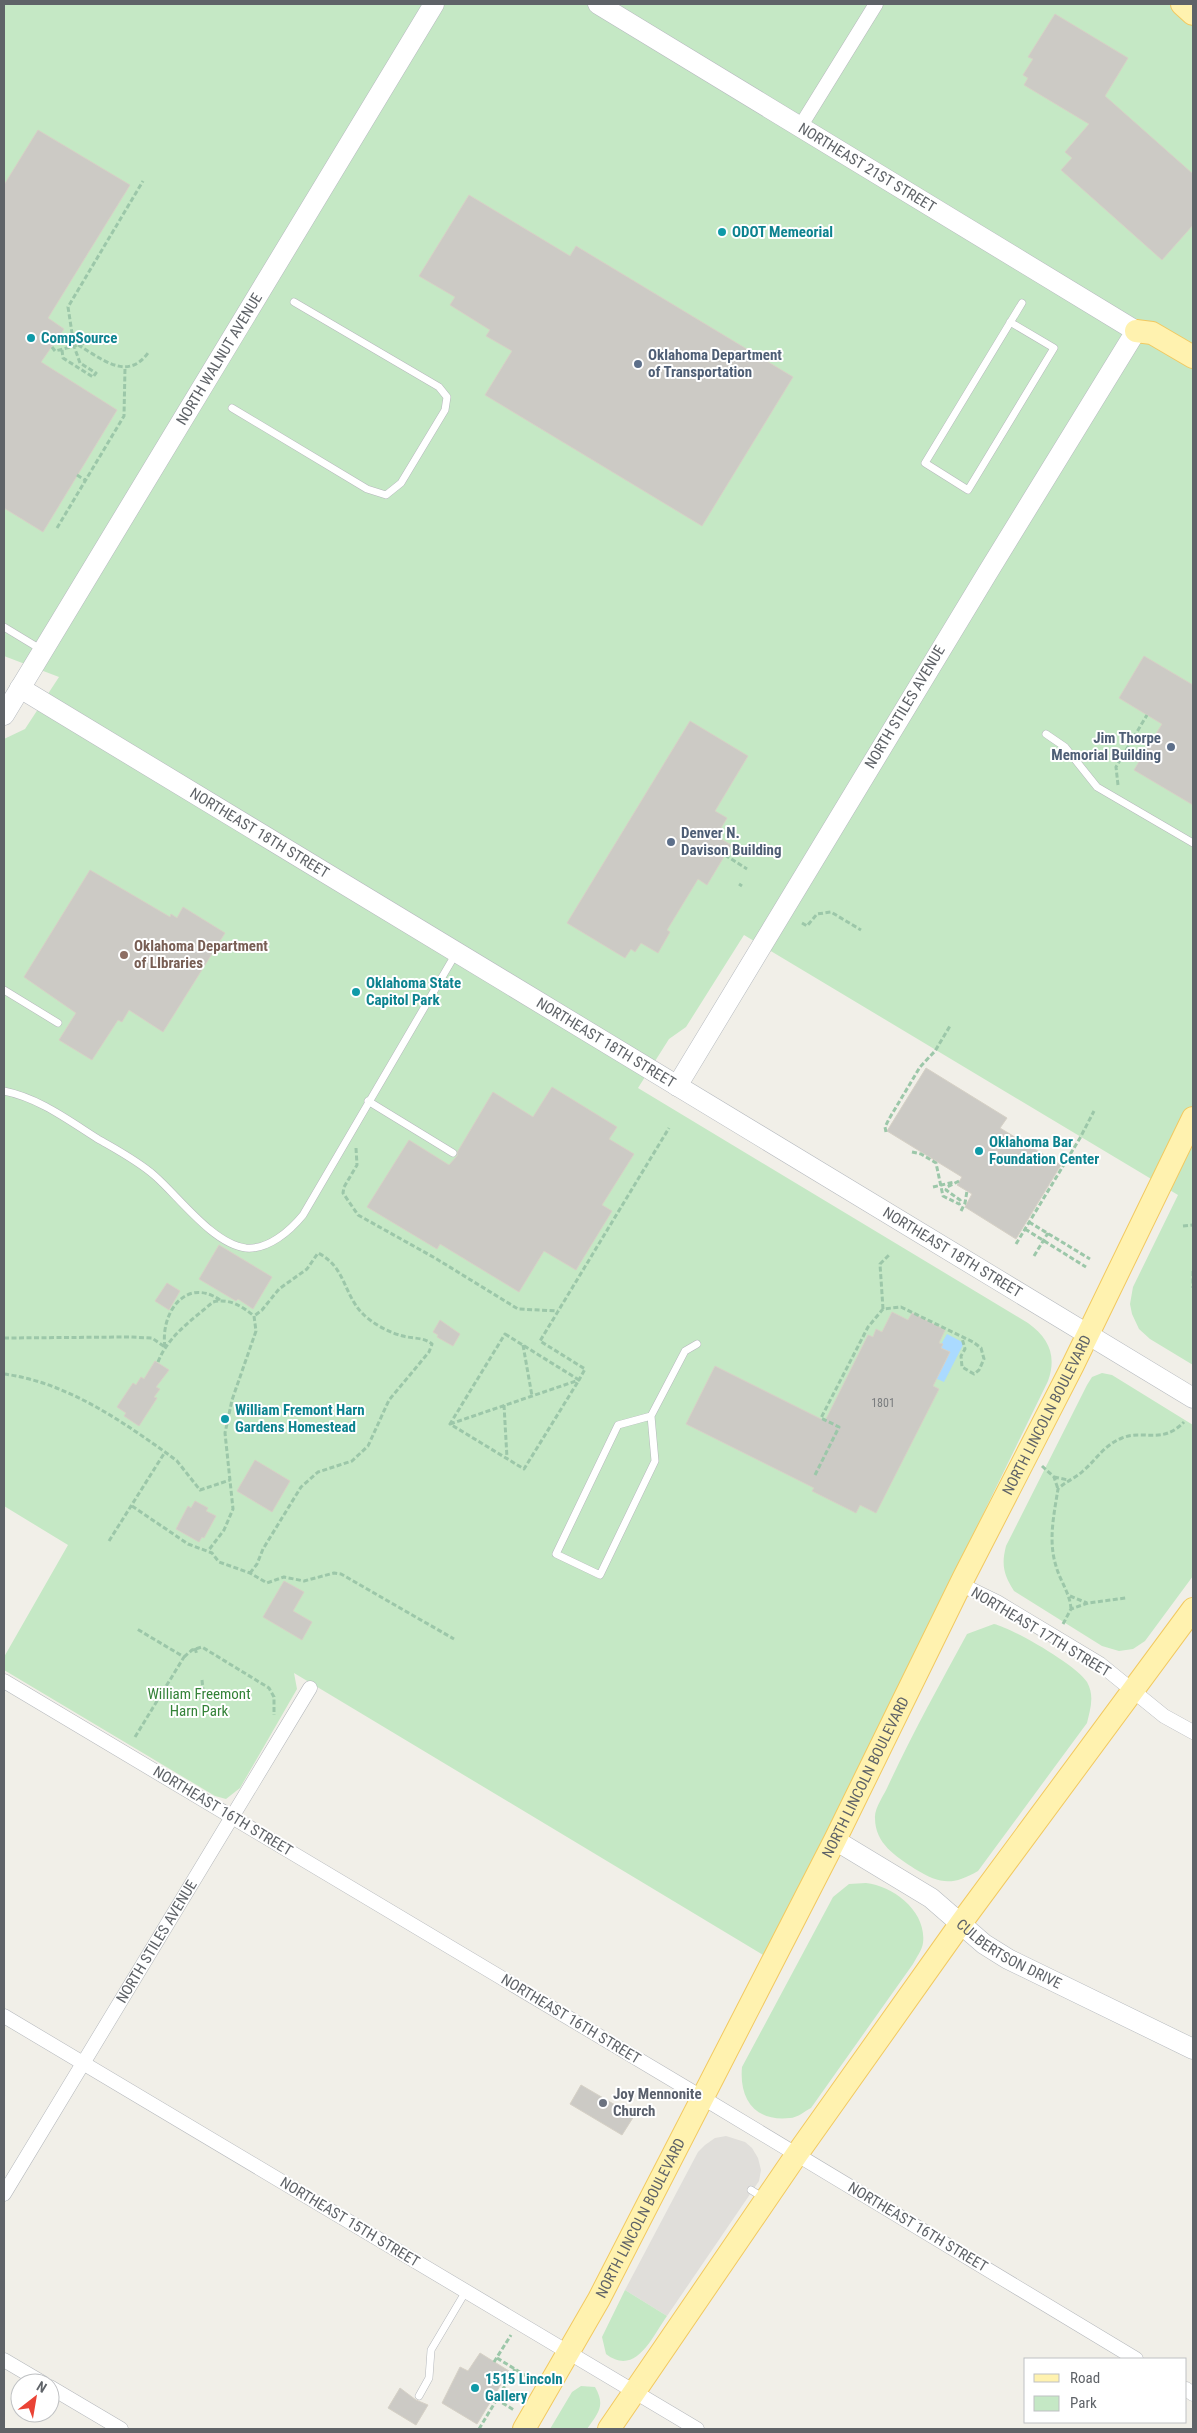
<svg xmlns="http://www.w3.org/2000/svg" width="1197" height="2433" font-family="'Roboto Condensed',sans-serif">
  <rect width="100%" height="100%" fill="#f1efe8"/>
  <path fill="#e0deda" d="M726,2136l19,6 7,6 6,10 3,12 -2,11 -92,135 -42,-26 73,-138 7,-7 10,-7z"/>
  <path fill="#c5e8c5" d="M4,4h1189v1361l-43,-26 -11,-10 -7,-15 -2,-10 3,-17 45,-92 -434,-260 -58,92 -17,12 -31,49 390,235c21,15 29,33 20,58l-187,383 -96,192 -471,-283 3,16 -57,99 -14,11 -11,-3 -211,-126v-13l64,-112 -64,-39v-767l21,-10 34,-52 -55,-21z
    M1102,1373l10,2 81,50v151l-48,65 -12,8 -14,2 -17,-5 -88,-55c-10,-16 -13,-26 -8,-45l81,-161 5,-8z
    M994,1624c20,5 82,41 93,58 8,14 3,28 0,41l-109,148c-26,15 -38,13 -63,-2 -19,-13 -40,-25 -40,-51 -1,-9 9,-23 13,-32 24,-52 52,-102 79,-152z
    M866,1883c28,3 61,29 57,60 -1,7 -7,15 -10,21l-102,144c-6,3 -14,10 -21,10 -35,4 -51,-19 -48,-51l91,-170 16,-13z
    M625,2290l42,26c-15,21 -31,61 -61,38l-4,-17z
    M581,2386l14,1c11,19 3,26 -8,42h-37l22,-37z"/>
  <path fill="#aadaff" d="M947,1334l17,9 -20,39 -9,-4 4,-30z"/>
  <path fill="#cccac5" stroke="#d6d1c6" d="M1055,14l73,44 -23,38 88,78v51l-31,35 -101,-90 11,-12 -7,-6 24,-28 -65,-39 4,-7 -5,-3 10,-16 -5,-2z
    M38,130l92,55 -82,133 16,11 -23,33 76,48 -74,122 -39,-24v-323z
    M469,195l101,61 6,-10 217,131 -91,149 -217,-131 27,-44 -26,-15 4,-6 -40,-25 5,-8 -36,-21z
    M1144,656l49,29v120l-59,-35 28,-46 -43,-26z
    M690,721l58,35 -33,55 12,7 -11,18 15,9 -24,40 -9,-6 -31,51 3,2 -12,21 -17,-10 -6,9 -4,-3 -6,9 -58,-35z
    M90,870l80,47 1,-3 6,4 6,-11 42,26 -62,99 -34,-22 -7,12 -4,-2 -26,40 -33,-20 17,-27 -52,-36z
    M926,1068l81,50 -7,10 61,37 -45,74 -51,-32 7,-13 -15,-9 5,-8 -75,-46z
    M552,1087l65,40 -8,12 25,15 -32,51 10,6 -36,59 -32,-19 -25,41 -79,-48 -3,5 -70,-42 42,-67 40,25 8,-9 1,-5 35,-59 40,25z
    M219,1245l53,32 -19,32 -15,-10 -2,2 -37,-22z
    M167,1283l13,8 -11,19 -14,-9z
    M892,1312l16,8 4,-7 33,17 -6,13 4,1 -2,4 9,4 -17,34 6,3 -63,124 -16,-8 -4,8 -44,-22 2,-3 -128,-64 29,-58 110,55 43,-86 5,2 3,-8 6,3z
    M440,1320l20,14 -7,12 -16,-9 1,-2 -5,-3z
    M155,1361l14,9 -13,17 4,2 -6,8 3,1 -18,28 -15,-10 2,-3 -9,-6 16,-24 3,2 5,-8 3,2z
    M255,1460l35,21 -18,31 -35,-21z
    M195,1501l13,7 -2,3 10,5 -12,22 -2,-1 -3,5 -23,-13 12,-23 3,2z
    M284,1581l20,11 -11,19 19,11 -10,18 -39,-23z
    M581,2085l53,31 -12,19 -52,-31z
    M480,2353l29,18 -32,53 -35,-21 18,-36 8,4z
    M400,2388l16,12 12,5 -12,20 -28,-17z"/>
  <g fill="none" stroke-linecap="round" stroke-linejoin="round">
    <defs>
      <path id="lane" d="M1010,322l44,26 -86,142 -43,-27 97,-160
        M232,408l135,81 19,6 15,-12 44,-73 2,-13 -8,-10 -145,-85
        M4,627l38,23
        M1046,734l19,13 32,40 96,56
        M4,990l54,33
        M4,1091c35,7 64,29 94,48 19,11 40,22 57,37 24,21 58,68 91,72 22,2 44,-17 57,-33l152,-260
        M368,1101l85,52
        M651,1416l-33,9 -62,129 44,21 55,-114 -4,-45 34,-65 12,-7
        M751,2190l13,8
        M419,2396l10,-18 2,-28 35,-59"/>
      <g id="street">
        <path d="M800,127l76,-123"/>
        <path d="M960,1584l37,18 103,62 64,52 29,16"/>
        <path d="M4,1681l699,417 433,261"/>
        <path d="M4,2016l693,413"/>
        <path id="s1" d="M4,2194l306,-506"/>
        <path d="M4,2360l39,23"/>
        <path d="M50,2387l71,42"/>
        <path d="M1186,2389l7,5"/>
      </g>
      <g id="secondary">
        <path id="s2" d="M598,4l538,327 -148,241 -311,514"/>
        <path id="s3" d="M20,688l1173,710"/>
        <path id="s4" d="M4,715l430,-711"/>
        <path id="s5" d="M835,1840l96,58 53,46 24,15 185,90"/>
      </g>
      <g id="primary">
        <path d="M1182,4l11,10"/>
        <path d="M1136,331l16,2 41,24"/>
        <path id="s6" d="M524,2429l75,-130 236,-459 129,-263 109,-212 120,-247"/>
        <path d="M609,2429l188,-275 164,-231 232,-314"/>
      </g>
    </defs>
    <use href="#lane" stroke="#b5b8bc" stroke-width="8"/>
    <use href="#street" stroke="#b5b8bc" stroke-width="15"/>
    <use href="#secondary" stroke="#b6babf" stroke-width="21"/>
    <use href="#primary" stroke="#f2c960" stroke-width="24"/>
    <path stroke="#9cc7a9" stroke-width="3" stroke-dasharray="5 2.5" stroke-linecap="butt" d="M78,345c23,13 49,37 70,8
      M52,347l3,4 31,-8
      M62,350l1,8 30,19 3,-4 -16,-10 -6,-17 -6,-39 75,-126
      M77,475l8,5
      M57,528l67,-112 1,-48
      M1118,785l-2,-18 31,-52
      M725,855l22,14
      M739,884l3,2
      M802,923l5,3 10,-12 14,-2 30,18
      M886,1132l-1,-5 4,-8 31,-52 15,-16 15,-25
      M356,1148l1,17 -13,22 -1,6 15,22 77,43 83,51 40,2
      M912,1152l9,2 15,9 7,33 16,8 2,-1 -1,-3 -14,-10 1,-3 14,-7
      M933,1187l21,-5
      M961,1211l4,-8 2,-12
      M1029,1222l61,37
      M1183,1226l10,-1
      M1025,1229l61,38
      M1016,1244l64,-106 14,-27
      M1034,1256l14,-23
      M1193,1271v17
      M883,1309l-3,-45 9,-9
      M505,1334l74,46 -55,89 -74,-45z
      M4,1338l125,-1 23,1 13,9
      M523,1345l9,51
      M165,1347c-5,-33 20,-71 55,-47
      M158,1362c10,-26 34,-42 55,-60 16,-4 29,4 41,14l2,15 -24,69 -7,33 8,76 -9,21 -16,21
      M4,1374c60,8 112,43 161,78l12,9 23,29 30,-10
      M504,1405l3,53
      M450,1424l129,-44 6,-11 -45,-28 129,-213
      M1042,1466l12,11 4,12
      M815,1475l24,-48 -18,-9 47,-91 15,-18 18,-2 72,35 8,6 3,11 -5,11 -5,4 -12,-7 -1,-11 4,-7 -3,-11
      M1054,1477l14,3
      M132,1506l56,38 24,9 7,9 31,11 17,10 17,-6 20,4 30,-8 7,1 113,65
      M109,1541l56,-89
      M250,1573l7,-9 6,-15 38,-62 17,-15 34,-11 16,-15 21,-46 40,-48 3,-8c-8,-7 -19,-5 -29,-8 -13,-3 -30,-12 -40,-22 -20,-20 -17,-47 -45,-61l-11,16 -28,20 -17,21 -8,6
      M1070,1596l17,7
      M1071,1609c-1,-16 -11,-28 -15,-43 -8,-25 -2,-52 2,-77 8,-8 18,-11 25,-18 14,-12 21,-26 39,-33 22,-9 40,7 62,-16
      M1063,1624l8,-15 17,-6 38,-5
      M195,1648l2,7
      M184,1657l8,-7 10,-3 67,41 5,9v18
      M202,1680l1,9
      M135,1737l49,-80 -47,-28
      M497,2358l34,21
      M494,2362l17,-27
      M496,2399l18,11
      M479,2429l36,-60"/>
    <use href="#lane" stroke="#fff" stroke-width="7"/>
    <use href="#street" stroke="#fff" stroke-width="14"/>
    <use href="#secondary" stroke="#fff" stroke-width="20"/>
    <use href="#primary" stroke="#fff2af" stroke-width="22"/>
  </g>
  <g fill="#0f9aa8" stroke="#fff" stroke-width="2">
    <circle cx="722" cy="232" r="5"/>
    <circle cx="31" cy="338" r="5"/>
    <circle cx="356" cy="992" r="5"/>
    <circle cx="979" cy="1151" r="5"/>
    <circle cx="225" cy="1419" r="5"/>
    <circle cx="475" cy="2388" r="5"/>
  </g>
  <g fill="#5c6f8a" stroke="#fff" stroke-width="2">
    <circle cx="638" cy="364" r="5"/>
    <circle cx="1171" cy="747" r="5"/>
    <circle cx="671" cy="842" r="5"/>
  </g>
  <circle fill="#8d6e63" stroke="#fff" stroke-width="2" cx="124" cy="955" r="5"/>
  <circle fill="#6b7280" stroke="#fff" stroke-width="2" cx="603" cy="2103" r="5"/>
  <g text-anchor="middle" stroke-width="4" stroke-linejoin="round" paint-order="stroke">
    <g font-size="12" fill="#7a7d7f">
      <text x="883" y="1407">1801</text>
    </g>
    <g font-size="15" fill="#5f6368" stroke="#fff">
      <text dy="5" stroke="none"><textPath href="#s2" startOffset="315">NORTHEAST 21ST STREET</textPath></text>
      <text dy="5" stroke="none"><textPath href="#s4" startOffset="416">NORTH WALNUT AVENUE</textPath></text>
      <text transform="translate(905 707) rotate(-59)" y="5">NORTH STILES AVENUE</text>
      <text dy="5" stroke="none"><textPath href="#s3" startOffset="280">NORTHEAST 18TH STREET</textPath></text>
      <text dy="5" stroke="none"><textPath href="#s3" startOffset="685">NORTHEAST 18TH STREET</textPath></text>
      <text dy="5" stroke="none"><textPath href="#s3" startOffset="1090">NORTHEAST 18TH STREET</textPath></text>
      <text dy="5" stroke="none"><textPath href="#s6" startOffset="1141">NORTH LINCOLN BOULEVARD</textPath></text>
      <text transform="translate(1041 1632) rotate(31)" y="5">NORTHEAST 17TH STREET</text>
      <text dy="5" stroke="none"><textPath href="#s6" startOffset="736">NORTH LINCOLN BOULEVARD</textPath></text>
      <text transform="translate(223 1811) rotate(31)" y="5">NORTHEAST 16TH STREET</text>
      <text dy="5" stroke="none"><textPath href="#s1" startOffset="295">NORTH STILES AVENUE</textPath></text>
      <text dy="5" stroke="none"><textPath href="#s5" startOffset="209">CULBERTSON DRIVE</textPath></text>
      <text transform="translate(571 2019) rotate(31)" y="5">NORTHEAST 16TH STREET</text>
      <text dy="5" stroke="none"><textPath href="#s6" startOffset="241">NORTH LINCOLN BOULEVARD</textPath></text>
      <text transform="translate(350 2222) rotate(31)" y="5">NORTHEAST 15TH STREET</text>
      <text transform="translate(918 2227) rotate(31)" y="5">NORTHEAST 16TH STREET</text>
    </g>
    <g font-size="15" font-weight="bold" fill="#0d838f" stroke="#fff" text-anchor="start">
      <text x="732" y="237">ODOT Memeorial</text>
      <text x="41" y="343">CompSource</text>
      <text x="366" y="988">Oklahoma State<tspan x="366" dy="17">Capitol Park</tspan></text>
      <text x="989" y="1147">Oklahoma Bar<tspan x="989" dy="17">Foundation Center</tspan></text>
      <text x="235" y="1415">William Fremont Harn<tspan x="235" dy="17">Gardens Homestead</tspan></text>
      <text x="485" y="2384">1515 Lincoln<tspan x="485" dy="17">Gallery</tspan></text>
    </g>
    <g font-size="15" font-weight="bold" fill="#4e5e75" stroke="#fff" text-anchor="start">
      <text x="648" y="360">Oklahoma Department<tspan x="648" dy="17">of Transportation</tspan></text>
      <text x="1161" y="743" text-anchor="end">Jim Thorpe<tspan x="1161" dy="17">Memorial Building</tspan></text>
      <text x="681" y="838">Denver N.<tspan x="681" dy="17">Davison Building</tspan></text>
    </g>
    <g font-size="15" font-weight="bold" fill="#785e54" stroke="#fff" text-anchor="start">
      <text x="134" y="951">Oklahoma Department<tspan x="134" dy="17">of LIbraries</tspan></text>
    </g>
    <g font-size="15" fill="#348238" stroke="#fff">
      <text x="199" y="1699">William Freemont<tspan x="199" dy="17">Harn Park</tspan></text>
    </g>
    <g font-size="15" font-weight="bold" fill="#5b616d" stroke="#fff" text-anchor="start">
      <text x="613" y="2099">Joy Mennonite<tspan x="613" dy="17">Church</tspan></text>
    </g>
  </g>
  <rect width="1197" height="2433" fill="none" stroke="#5f6368" stroke-width="10"/>
  <rect x="1024" y="2358" width="162" height="65" fill="#ffffff" stroke="#bfc1c3"/>
  <rect x="1034" y="2374" width="25" height="8" fill="#fff2af" stroke="#bfc1c3"/>
  <text x="1070" y="2383" font-size="15" fill="#5f6368">Road</text>
  <rect x="1034" y="2396" width="25" height="15" fill="#c5e8c5" stroke="#bfc1c3"/>
  <text x="1070" y="2408" font-size="15" fill="#5f6368">Park</text>
  <g transform="translate(35 2398) rotate(31)"><circle r="24" fill="#ffffff" stroke="#bfc1c3"/>
  <path d="M0-4L9 19L0 12L-9 19Z" fill="#ea4335"/>
  <text y="-8" font-size="14" font-weight="bold" text-anchor="middle" fill="#5f6368">N</text>
  </g>
</svg>
